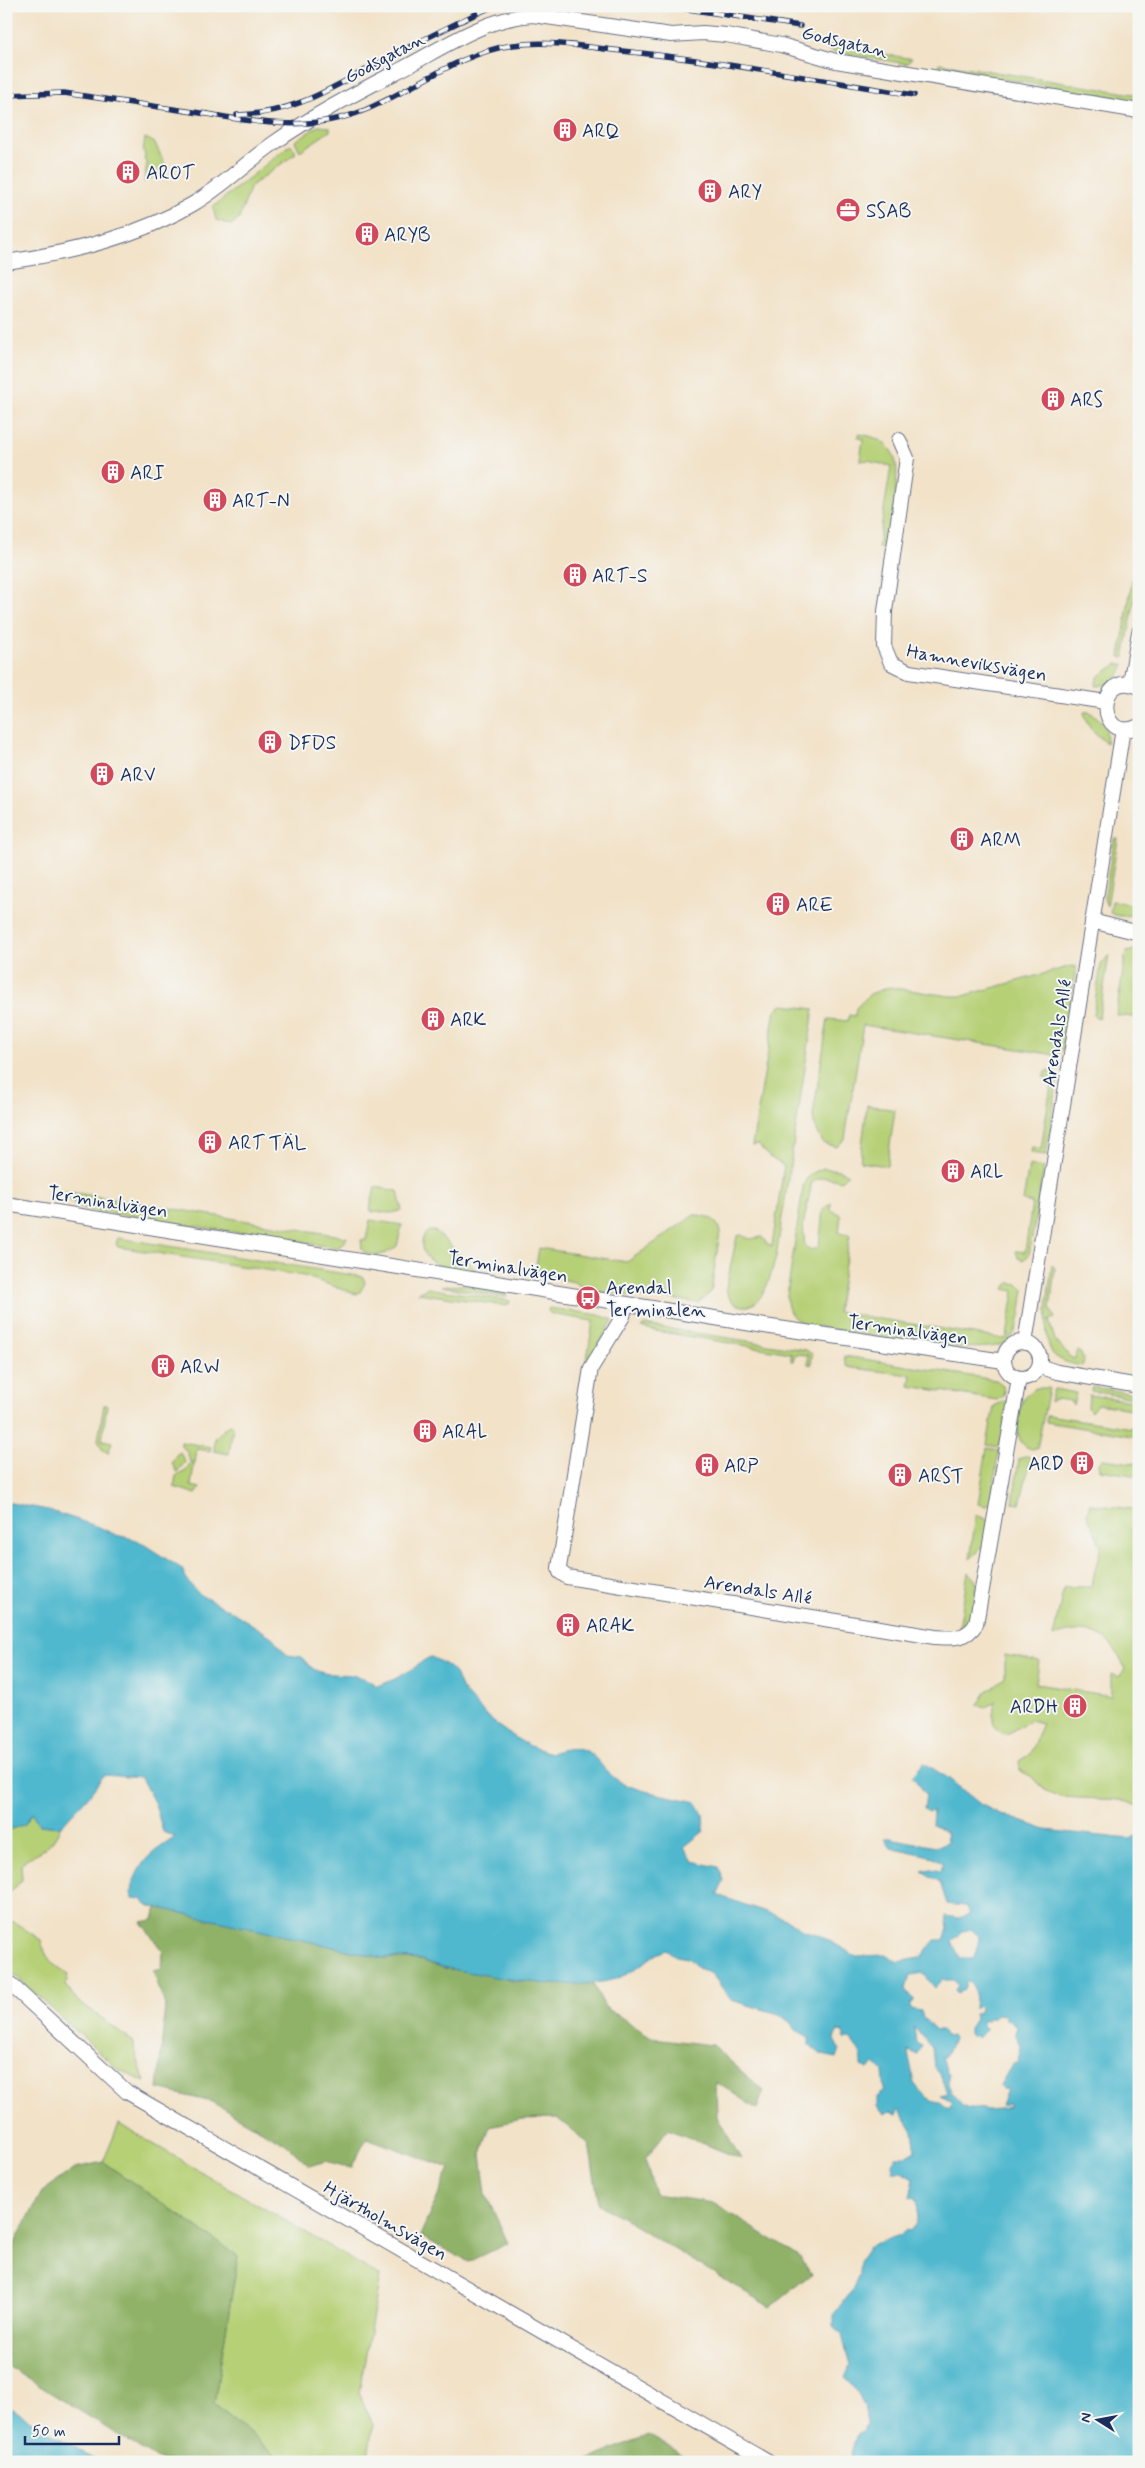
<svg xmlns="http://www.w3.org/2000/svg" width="1145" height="2468" font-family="Mynerve,sans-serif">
  <rect width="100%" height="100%" fill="#f6f6f2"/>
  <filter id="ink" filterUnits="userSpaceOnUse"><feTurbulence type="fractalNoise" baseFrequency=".02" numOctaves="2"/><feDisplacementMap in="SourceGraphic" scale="10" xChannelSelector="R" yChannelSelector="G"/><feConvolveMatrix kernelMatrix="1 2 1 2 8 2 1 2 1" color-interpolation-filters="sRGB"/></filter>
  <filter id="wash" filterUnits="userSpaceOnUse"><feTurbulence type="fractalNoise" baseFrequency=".0096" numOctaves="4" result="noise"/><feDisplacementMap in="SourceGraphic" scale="20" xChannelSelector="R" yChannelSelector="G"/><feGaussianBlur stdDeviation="1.12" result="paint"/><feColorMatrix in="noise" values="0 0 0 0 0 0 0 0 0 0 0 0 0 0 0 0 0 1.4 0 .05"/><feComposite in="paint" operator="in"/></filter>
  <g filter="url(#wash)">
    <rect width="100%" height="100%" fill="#f2e2c8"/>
    <path fill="#b6d076" stroke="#68806a" d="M824,44l83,14h5l-5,6 -77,-13z
      M939,63l200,32v6l-161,-26 -2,-3 -23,-4 -1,4 -13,-4z
      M318,126l12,1v4l-30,20 -5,-10z
      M145,138l10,5 12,26 -23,13 3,-20 -3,-2 1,-5 -2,-4z
      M290,145l5,4v5l-44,32 -12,33 -8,6 -15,-5 -3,-13z
      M859,434c15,2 28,7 35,22 8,18 -4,72 -7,93l-9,-1 13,-82 -19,-4 -2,-2 -10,1 3,-22 -5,-1z
      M1139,536v39l-15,83 -4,-1z
      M1117,664h7c-5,15 -14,21 -29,22l3,-9z
      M1084,712h5c13,7 20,16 17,31 -9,-8 -21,-18 -22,-31z
      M1114,839h4l-11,67 -3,-7z
      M1112,901l27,4v5c-9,7 -19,8 -29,3z
      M1139,949v69l-23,-3 10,-63z
      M1109,955l-10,62 -1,1 -5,-3 8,-50z
      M1072,966l4,1 -13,82 -7,6 -193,-30 -18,114 -8,8 -14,-4 -9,-19 -1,-9 15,-96 20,2 1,-6 6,1 1,-8 14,-14 19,-7 60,9h14z
      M783,1005l31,4 -38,248c-5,17 -14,60 -40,47 -6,-3 -9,-9 -10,-16l11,-52 4,-1 9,4 12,-2 5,7 5,2 12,-80 -16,-10 -9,-11 -7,1 23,-136z
      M1047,1071l8,1 3,5 -12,78 -15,-2 1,-6 9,2 11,-70 -9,-2z
      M867,1105l28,5 -8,56 -27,-4z
      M1029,1165l15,3 -15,87 -6,5 -5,-2 -2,-7 9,1 7,-49 -9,-2z
      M824,1168l15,2 9,4 -7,7c-11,-3 -20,-6 -29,1l-9,43 2,22 7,3 7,-3 4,-38 8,-6v7l10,5 -2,18 11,2 -13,77 167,27 3,-2 7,-46 -10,-2 1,-2 5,-4 9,1 5,6c-3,16 -3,39 -16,51 -23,20 -165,-11 -200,-16 -15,-4 -22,-14 -21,-30l16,-107c2,-12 10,-16 21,-20z
      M375,1187l23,4 4,19 -10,3 -20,-1 -2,-3z
      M63,1191l284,46 -3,6 -7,5 -234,-36c-15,-2 -33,-6 -40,-21z
      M694,1215c12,0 23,3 26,17l-9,60 -13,11 -33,-5 -7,-11 -4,1 -1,5 -6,5 -60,-8 -13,-8 -39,-9 4,-25 88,14z
      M370,1220l32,5 -5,21c-9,8 -20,12 -32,7l-3,-4 -1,-9h5z
      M429,1231h6l42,39c-16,4 -57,-4 -55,-26 0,-6 2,-10 7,-13z
      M118,1238l240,38 5,1 2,6 -5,9 -4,2 -52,-18 -186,-29 -2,-3z
      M1052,1265l3,3 -5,41 5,9 -6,2 6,20 15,17 4,2 4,-8 2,1 4,8 -2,6c-10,-2 -21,-4 -29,-12 -13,-16 -3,-70 -1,-89z
      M464,1285l37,7 6,4 -4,1 -62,-11z
      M427,1288l83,13v1l-3,4 -89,-13z
      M549,1308l50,7 14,5 -27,46 7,-45 -42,-7 -3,-3z
      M644,1325l162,25 6,4 -1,11 -3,-1v-9l-13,-1 -2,7h-2v-8l-136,-22 -13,-4z
      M844,1356l152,24 7,5 1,10 -7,5 -88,-14 2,-11 -59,-7 -6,-2z
      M1092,1387l47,7v5l-48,-8z
      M1036,1388h13l-12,61c-26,2 -21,-36 -13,-51 3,-4 8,-7 12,-10z
      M1054,1389l22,4 -3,12 -2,-4 -16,-2 -5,3z
      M1089,1395l50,7v8l-42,-6 -6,8 -3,-4z
      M1005,1401l3,1 -8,45 -13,-2 7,-39z
      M104,1405h3l-5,35 10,2 -4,11 -6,-4 -4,-9z
      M1047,1415l92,14v8l-93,-15z
      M228,1425l5,1 -4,28 -15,-3 1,-13z
      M181,1442l30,5 -1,4 -13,-2 -2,14 -5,-1 -3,-11 -6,-5z
      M987,1448l12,2 -8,53 -5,3 -8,-2z
      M180,1452l5,10 -8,10 -5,-9 4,-8z
      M1028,1456l3,2 -11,46 -7,-1 6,-44z
      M1103,1459l36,5v12l-39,-6 -1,-7z
      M190,1463l4,1 -3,22 9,2 -4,6 -22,-7 2,-11 10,-5z
      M1090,1504l49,6v296l-19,-6 -60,-3 -16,-7 -13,-14 -11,-5 -1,-10 11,-7 12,-31 -12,-3 -23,14c-18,-3 -15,-20 -11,-33l-11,7 -7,-3 8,-13 19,-14v-23l34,6 -3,23 75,12v-22l8,3 6,-8c-12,-34 -39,-47 -72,-32l11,-50h27l10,-41 -14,-32z
      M976,1515l12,5 -5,27 -13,12z
      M968,1572l9,10c-2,17 -1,38 -18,47z
      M32,1813l8,12 20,2c-9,24 -23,22 -39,38l1,15 -16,17v-66l19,-7z
      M6,1920l8,2 27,18c4,18 12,25 27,35l-2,10 9,13 57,43 13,41 -27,-13 -112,-102z
      M119,2124l261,152 -21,117 14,32 -6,37h-83l-70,-58 24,-148 -135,-94z"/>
    <path fill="#90b267" stroke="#567062" d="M157,1907l226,51 38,2 23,8 40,5 28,8 81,3 12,23 48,31 59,7 52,46 -7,18 -41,-27 1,35 24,42 -73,-30 -23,30 10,35 58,9 87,54 11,17 -41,33 -171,-103 -10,-60 -32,-26 -35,1 -32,7 -9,28 5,41 22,48 -39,19 -49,-26 30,-68 -83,-30 -16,30 -25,-7 -17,5 -23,-22 -74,-42 -54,-13 7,-84 -12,-34 9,-2 1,-17 -22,-30 13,-2z
      M103,2162l135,94 -24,148 70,58h-122l-156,-97v-110l4,-3 32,-60 33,-24z
      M648,2435l48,27h-113z"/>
    <path fill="#50b8ce" stroke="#367496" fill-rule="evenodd" d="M11,1503l37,7 51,17 17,8 21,5 45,29 6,13 12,13 31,16 41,26 15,18 15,2c17,26 37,12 61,21 5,1 9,5 14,8 12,-4 23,-9 34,-16 8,-5 11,-10 20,-13 9,4 20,10 25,18 2,5 3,10 6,14 24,29 52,55 89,64 52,-18 39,20 81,34 20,7 43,10 64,15l7,11 1,18 -20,16 9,14 25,6 6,13 -7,15 69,24 16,11 15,4 39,22 31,-1 11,7 22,-4 15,-18h9l4,-11 -2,-13 13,2 11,-4 -5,-8 -18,-2 -7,-22 -18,-11 9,-2 10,2 2,-8 -9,-6 -44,-10 -5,-9h5l46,9 11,-5 -1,-10 -14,-7 1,-14 -4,1 -5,-3 2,-15 -14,-18 12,-13 24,15 32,26 18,9 48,17 83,9 10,-4v627h-287l-2,-3 6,-24 7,-4c1,-3 4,-8 3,-12 0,-14 -10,-33 -21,-41l5,-12 -8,-31 -8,-8v-13l19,-26 6,-14 1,-15 9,-13 31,-11 6,-5 4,1c9,-11 10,-20 5,-33l-5,-1 4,-18 -14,-8h-7l-1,-8 4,-7h11l9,-5 -3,-19 -14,-22 -3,1 1,4 -7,-3 -5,2 -8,-7v-10l8,-6 -2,-19 -9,-9 -5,6 -7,-3c1,-11 -5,-19 -12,-27h-5l-2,-7 -5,-1 -4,7 6,11 -3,9 -15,-3 -13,-10v-8l-15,-8 -3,-6 -12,-9 -48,-14 -19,-26 -14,-6 -10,-10 -12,-2 -9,-6c-22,7 -33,25 -55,30 -52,12 -115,-3 -166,-12 -9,-2 -17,-6 -25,-8 -13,-2 -26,-2 -38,-2l-237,-53 -4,-6 -10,-1c-2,-10 0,-13 4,-22 10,-22 20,-25 39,-39l-12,-5 -8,-28 -14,-26 -37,-3 -16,22 -28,30 -21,-2 -7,-12 -7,11 -19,7v-327zM971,1929l8,7 -2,16 -4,6h-13l-8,-17 10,-10zM923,1973l12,15 8,-8h11l4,5 -3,5 2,3 7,-3 3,-10c11,7 7,18 7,29l4,-3 2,2 -1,5 -5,1 1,5 -6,9v6l3,3 3,-3 2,4 10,-9 -4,-4v-5l4,1 2,-4 3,2 4,-5 9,1 1,4 11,8 -2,5 6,14 -3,16 -6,3 -12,20 2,4h5l-6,17 8,-2 1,2c-8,4 -15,3 -24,4 -5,-3 -9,0 -15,-1 -10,-1 -10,-6 -15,-12 -7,-8 -10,-12 -7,-23l-2,-1 -5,-17 3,1 8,-18 -2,-3 -5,1 -4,-7h-6l-13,-12 -2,-7 -11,-2v-5l4,-4 -8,-11 4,-14zM914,2027l18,20 2,20 6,7 7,20 -7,2 13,6 -4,7 -9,-7c-11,0 -22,-12 -27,-21 0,-11 -4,-18 -5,-30l10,3 4,-8 -6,-3z
      M6,2405l93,57h-93z"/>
  </g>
  <g filter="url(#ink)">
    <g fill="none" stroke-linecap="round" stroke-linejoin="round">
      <defs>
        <path id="street" d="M6,262c64,-9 131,-25 187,-58 29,-17 54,-42 81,-61 41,-29 84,-51 128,-74 42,-22 83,-51 131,-54l138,20 32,-2 23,2 55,10 55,16 303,50
          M899,440l8,18 -22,153 -1,35 7,17 18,9 197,30
          M1130,684l9,-52
          M1139,687c-44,-20 -43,60 0,39
          M1092,921l47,12
          M6,1204l765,123 233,34
          M626,1304l-3,12 -32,52 -32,200 1,4 7,5 368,60c18,1 31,3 41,-13l43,-246
          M1004 1360a18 18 0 1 1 36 0a18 18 0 1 1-36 0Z
          M1025,1343l98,-614
          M1039,1366l18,6 82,14
          M6,1980l121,112 641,370"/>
      </defs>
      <use href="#street" stroke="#666e83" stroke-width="16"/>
      <use href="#street" stroke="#fff" stroke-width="14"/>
      <defs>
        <path id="rail" d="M668,6l132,20
          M6,95l58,-2 150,22
          M208,114c53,10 106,17 157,-4 50,-21 94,-57 148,-65 36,-5 73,2 109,6 98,10 195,29 292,44
          M237,115c54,-1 89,-24 136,-49 40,-21 79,-42 121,-60"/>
      </defs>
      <use href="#rail" stroke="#1b2f5e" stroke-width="5.5"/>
      <use href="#rail" stroke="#f6f6f2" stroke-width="4" stroke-dasharray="11" stroke-linecap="butt"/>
    </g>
  </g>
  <defs>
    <symbol id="building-disc" viewBox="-11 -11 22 22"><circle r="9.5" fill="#d1495b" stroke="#f6f6f2"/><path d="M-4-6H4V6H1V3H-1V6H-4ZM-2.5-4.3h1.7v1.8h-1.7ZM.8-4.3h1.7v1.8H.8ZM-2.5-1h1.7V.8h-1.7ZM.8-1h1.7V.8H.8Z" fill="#fff"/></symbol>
    <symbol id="office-disc" viewBox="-11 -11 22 22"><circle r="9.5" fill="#d1495b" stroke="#f6f6f2"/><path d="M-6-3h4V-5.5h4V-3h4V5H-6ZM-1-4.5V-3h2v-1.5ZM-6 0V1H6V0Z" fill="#fff"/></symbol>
    <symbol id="bus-disc" viewBox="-11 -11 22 22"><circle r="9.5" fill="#d1495b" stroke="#f6f6f2"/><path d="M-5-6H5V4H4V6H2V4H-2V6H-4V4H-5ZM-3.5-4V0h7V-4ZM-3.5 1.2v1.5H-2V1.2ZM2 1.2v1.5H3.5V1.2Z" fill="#fff"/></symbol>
  </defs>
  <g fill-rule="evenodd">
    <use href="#building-disc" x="551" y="116" width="28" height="28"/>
    <use href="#building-disc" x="114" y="158" width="28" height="28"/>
    <use href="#building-disc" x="696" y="177" width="28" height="28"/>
    <use href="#office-disc" x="834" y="196" width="28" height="28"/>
    <use href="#building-disc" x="353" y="220" width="28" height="28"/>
    <use href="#building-disc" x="1039" y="385" width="28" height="28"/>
    <use href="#building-disc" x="99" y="458" width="28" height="28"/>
    <use href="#building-disc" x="201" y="486" width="28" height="28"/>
    <use href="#building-disc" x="561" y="561" width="28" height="28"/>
    <use href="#building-disc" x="256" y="728" width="28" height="28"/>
    <use href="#building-disc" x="88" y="760" width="28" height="28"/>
    <use href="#building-disc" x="948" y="825" width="28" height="28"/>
    <use href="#building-disc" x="764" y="890" width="28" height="28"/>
    <use href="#building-disc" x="419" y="1005" width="28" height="28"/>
    <use href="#building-disc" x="196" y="1128" width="28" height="28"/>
    <use href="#building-disc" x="939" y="1157" width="28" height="28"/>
    <use href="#bus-disc" x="574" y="1284" width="28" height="28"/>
    <use href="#building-disc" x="149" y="1352" width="28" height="28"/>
    <use href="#building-disc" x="411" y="1417" width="28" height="28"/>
    <use href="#building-disc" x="1068" y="1449" width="28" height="28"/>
    <use href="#building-disc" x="693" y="1451" width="28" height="28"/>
    <use href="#building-disc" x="886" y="1461" width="28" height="28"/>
    <use href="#building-disc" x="554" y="1611" width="28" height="28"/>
    <use href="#building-disc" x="1061" y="1692" width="28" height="28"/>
  </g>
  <g text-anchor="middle" stroke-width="4" stroke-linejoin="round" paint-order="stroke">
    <g font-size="19" fill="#1b2f5e" stroke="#f6f6f2">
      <text transform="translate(845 41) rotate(13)" y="7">Godsgatan</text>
      <text transform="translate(384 57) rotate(-28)" y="7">Godsgatan</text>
      <text transform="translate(977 662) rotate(10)" y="7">Hamneviksvägen</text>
      <text transform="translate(1056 1033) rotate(-81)" y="7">Arendals Allé</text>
      <text transform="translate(108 1201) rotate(9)" y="7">Terminalvägen</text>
      <text transform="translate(508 1266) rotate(9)" y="7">Terminalvägen</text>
      <text transform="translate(908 1329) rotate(8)" y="7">Terminalvägen</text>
      <text transform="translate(758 1589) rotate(9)" y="7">Arendals Allé</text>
      <text transform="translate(386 2220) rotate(30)" y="7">Hjärtholmsvägen</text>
    </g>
    <g font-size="19" fill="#1b2f5e" stroke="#f6f6f2" text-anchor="start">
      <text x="582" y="137">ARQ</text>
      <text x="146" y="179">AROT</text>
      <text x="728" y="198">ARY</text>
      <text x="866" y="217">SSAB</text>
      <text x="384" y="241">ARYB</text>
      <text x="1070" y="406">ARS</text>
      <text x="130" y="479">ARI</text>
      <text x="232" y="507">ART-N</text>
      <text x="592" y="582">ART-S</text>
      <text x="288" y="749">DFDS</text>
      <text x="120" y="781">ARV</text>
      <text x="980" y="846">ARM</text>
      <text x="796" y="911">ARE</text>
      <text x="450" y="1026">ARK</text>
      <text x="228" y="1149">ART TÄL</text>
      <text x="970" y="1178">ARL</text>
      <text x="606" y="1294">Arendal<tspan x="606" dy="22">Terminalen</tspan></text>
      <text x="180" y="1373">ARW</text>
      <text x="442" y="1438">ARAL</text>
      <text x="1064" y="1470" text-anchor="end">ARD</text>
      <text x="724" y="1472">ARP</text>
      <text x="918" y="1482">ARST</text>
      <text x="586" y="1632">ARAK</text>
      <text x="1058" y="1713" text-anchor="end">ARDH</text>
    </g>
  </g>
  <rect width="1145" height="2468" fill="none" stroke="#f6f6f2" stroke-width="25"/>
  <g transform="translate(1098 2420) rotate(281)" stroke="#f6f6f2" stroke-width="4" paint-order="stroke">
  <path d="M0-4L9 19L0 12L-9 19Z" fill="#1b2f5e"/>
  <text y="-8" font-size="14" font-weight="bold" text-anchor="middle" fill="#1b2f5e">N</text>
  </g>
  <path d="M25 2436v8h94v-8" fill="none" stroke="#1b2f5e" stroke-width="2.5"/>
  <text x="32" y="2436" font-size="15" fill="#1b2f5e" stroke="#f6f6f2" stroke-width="4" paint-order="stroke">50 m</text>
</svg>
